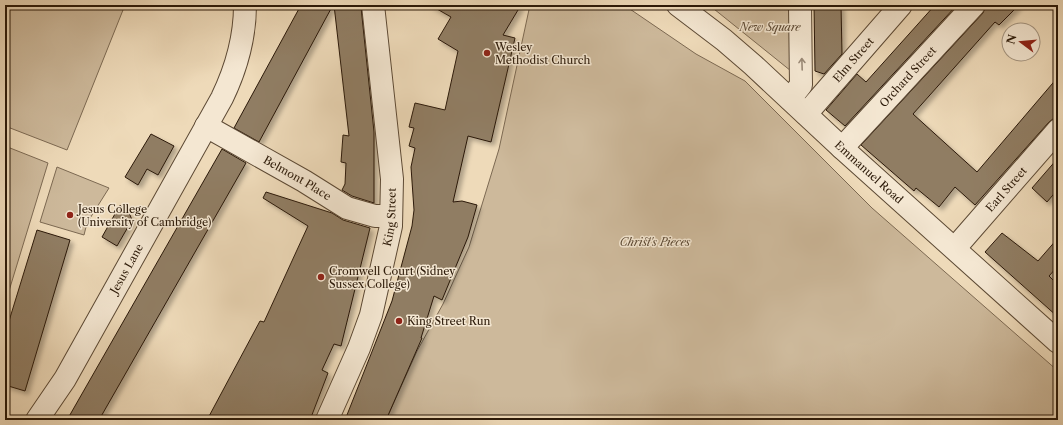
<svg xmlns="http://www.w3.org/2000/svg" width="1063" height="425" font-family="'Libre Caslon Text',serif">
  <defs>
    <filter id="shadow"><feDropShadow dx="3.5" dy="3.5" stdDeviation="2" flood-color="#0004"/></filter>
  </defs>
  <rect width="100%" height="100%" fill="#eedab9"/>
  <filter id="stains"><feTurbulence type="fractalNoise" baseFrequency=".005" numOctaves="4"/><feColorMatrix values="0 0 0 0 .2 0 0 0 0 .09 0 0 0 0 .02 0 0 0 .5 -.17"/></filter>
  <radialGradient id="worn" r=".72"><stop offset=".6" stop-color="#630" stop-opacity="0"/><stop offset="1" stop-color="#630" stop-opacity=".3"/></radialGradient>
  <path fill="#cdb99b" stroke="#7c6952" d="M5,5h120l-58,145 -62,-24z
    M530,5h94l72,49 49,27 127,127 186,163v49h-672l31,-69 26,-47 26,-57 30,-98z
    M709,5h82v66z
    M5,146l43,17 -43,141z
    M57,167l52,21 -22,35 -3,12 -44,-13z"/>
  <path fill="#907d64" stroke="#2b1908" filter="url(#shadow)" d="M301,5h32l-74,137 -25,-14z
    M334,5h26l1,2 13,125v71l-22,-7 -10,-6 3,-6 1,-21 -5,-1 2,-27 6,1z
    M430,5h91l-18,30 12,3 -24,104 -23,-6 -15,66 9,-1 15,4 -9,32 -26,63 -8,-4 -13,42h1l-36,82h-41l47,-119 20,-75 2,-16 -3,-43 4,-19 -6,-2 5,-18 -5,-1 6,-24 30,7 13,-59 -20,-12 13,-22z
    M814,5h27l1,49 -18,20 -9,-3z
    M935,5h22l-112,121 -19,-16 31,-36 9,8z
    M986,5h33l-20,20 -4,-3 -82,92 64,58 81,-95v38l-9,7 -74,83 -20,-18 -16,20 -23,-19 -2,3 -53,-46 122,-132z
    M151,134l23,12 -16,29 -11,-6 -9,16 -13,-8z
    M222,149l24,14 -147,257h-32z
    M1058,158v31l-11,13 -15,-14z
    M266,192l66,21 11,7 27,8 -29,118 -7,-2 -12,26 6,3 -18,47h-103l53,-99 4,1 44,-96 -45,-28z
    M120,205l10,10 2,5 -15,26 -15,-9z
    M37,230l33,10 -45,151 -20,-6v-51z
    M1002,233l36,28 20,-23v28l-9,10 9,9v32l-73,-65z"/>
  <g fill="none" stroke-linecap="round" stroke-linejoin="round">
    <defs>
      <g id="minor">
        <path id="s1" d="M678,5l46,35 29,25 89,83 216,194"/>
        <path d="M790,99l11,-14 -1,-80"/>
        <path id="s2" d="M806,114l95,-109"/>
        <path id="s3" d="M206,126l98,55 43,27 28,8h16"/>
        <path id="s4" d="M842,148l132,-143"/>
        <path id="s5" d="M955,248l103,-118"/>
        <path id="s6" d="M37,420l28,-41 157,-281c14,-29 23,-60 23,-93"/>
        <path id="s7" d="M327,420l32,-72 12,-33 20,-89 1,-47 -19,-174"/>
      </g>
    </defs>
    <use href="#minor" stroke="#5c4934" stroke-width="24"/>
    <use href="#minor" stroke="#f4e7d2" stroke-width="22"/>
  </g>
  <defs><path id="oneway-shaft" d="M-6 0H5M1.5-3L5.5 0L1.5 3" fill="none" stroke-width="1.6" stroke-linecap="round" stroke-linejoin="round"/></defs>
  <use stroke="#9a8a77" href="#oneway-shaft" transform="translate(802 64) rotate(-92)"/>
  <g fill="#8f2418" stroke="#f4e7d2" stroke-width="1.5">
    <circle cx="487" cy="53" r="4"/>
    <circle cx="70" cy="215" r="4"/>
    <circle cx="321" cy="277" r="4"/>
    <circle cx="399" cy="321" r="4"/>
  </g>
  <g text-anchor="middle" stroke-width="3" stroke-linejoin="round" paint-order="stroke">
    <g font-size="11" font-style="italic" fill="#5c4934" stroke="#f4e7d2">
      <text x="770" y="31">New Square</text>
      <text x="655" y="246">Christ's Pieces</text>
    </g>
    <g font-size="11" fill="#2b1908" stroke="#f4e7d2" text-anchor="start">
      <text x="495" y="51">Wesley<tspan x="495" dy="13">Methodist Church</tspan></text>
      <text x="78" y="213">Jesus College<tspan x="78" dy="13">(University of Cambridge)</tspan></text>
      <text x="329" y="275">Cromwell Court (Sidney<tspan x="329" dy="13">Sussex College)</tspan></text>
      <text x="407" y="325">King Street Run</text>
    </g>
    <g font-size="11" fill="#2b1908" stroke="#f4e7d2">
      <text dy="4" stroke="none"><textPath href="#s2" startOffset="72">Elm Street</textPath></text>
      <text dy="4" stroke="none"><textPath href="#s4" startOffset="97">Orchard Street</textPath></text>
      <text dy="4" stroke="none"><textPath href="#s1" startOffset="254">Emmanuel Road</textPath></text>
      <text dy="4" stroke="none"><textPath href="#s3" startOffset="105">Belmont Place</textPath></text>
      <text dy="4" stroke="none"><textPath href="#s5" startOffset="78">Earl Street</textPath></text>
      <text dy="4" stroke="none"><textPath href="#s7" startOffset="214">King Street</textPath></text>
      <text dy="4" stroke="none"><textPath href="#s6" startOffset="176">Jesus Lane</textPath></text>
    </g>
  </g>
  <rect width="1063" height="425" fill="none" stroke="#eedab9" stroke-width="20"/>
  <rect x="6" y="6" width="1051" height="413" fill="none" stroke="#2b1908" stroke-width="2"/>
  <rect x="10" y="10" width="1043" height="405" fill="none" stroke="#2b1908"/>
  <g transform="translate(1021 42) rotate(286)"><circle r="19" fill="#f4e7d2" stroke="#a49581"/>
  <path d="M0-3L7 15L0 10L-7 15Z" fill="#8f2418"/>
  <text y="-6" font-size="11" font-weight="bold" text-anchor="middle" fill="#2b1908">N</text>
  </g>
  <rect width="100%" height="100%" filter="url(#stains)"/>
  <rect width="100%" height="100%" fill="url(#worn)"/>
</svg>
